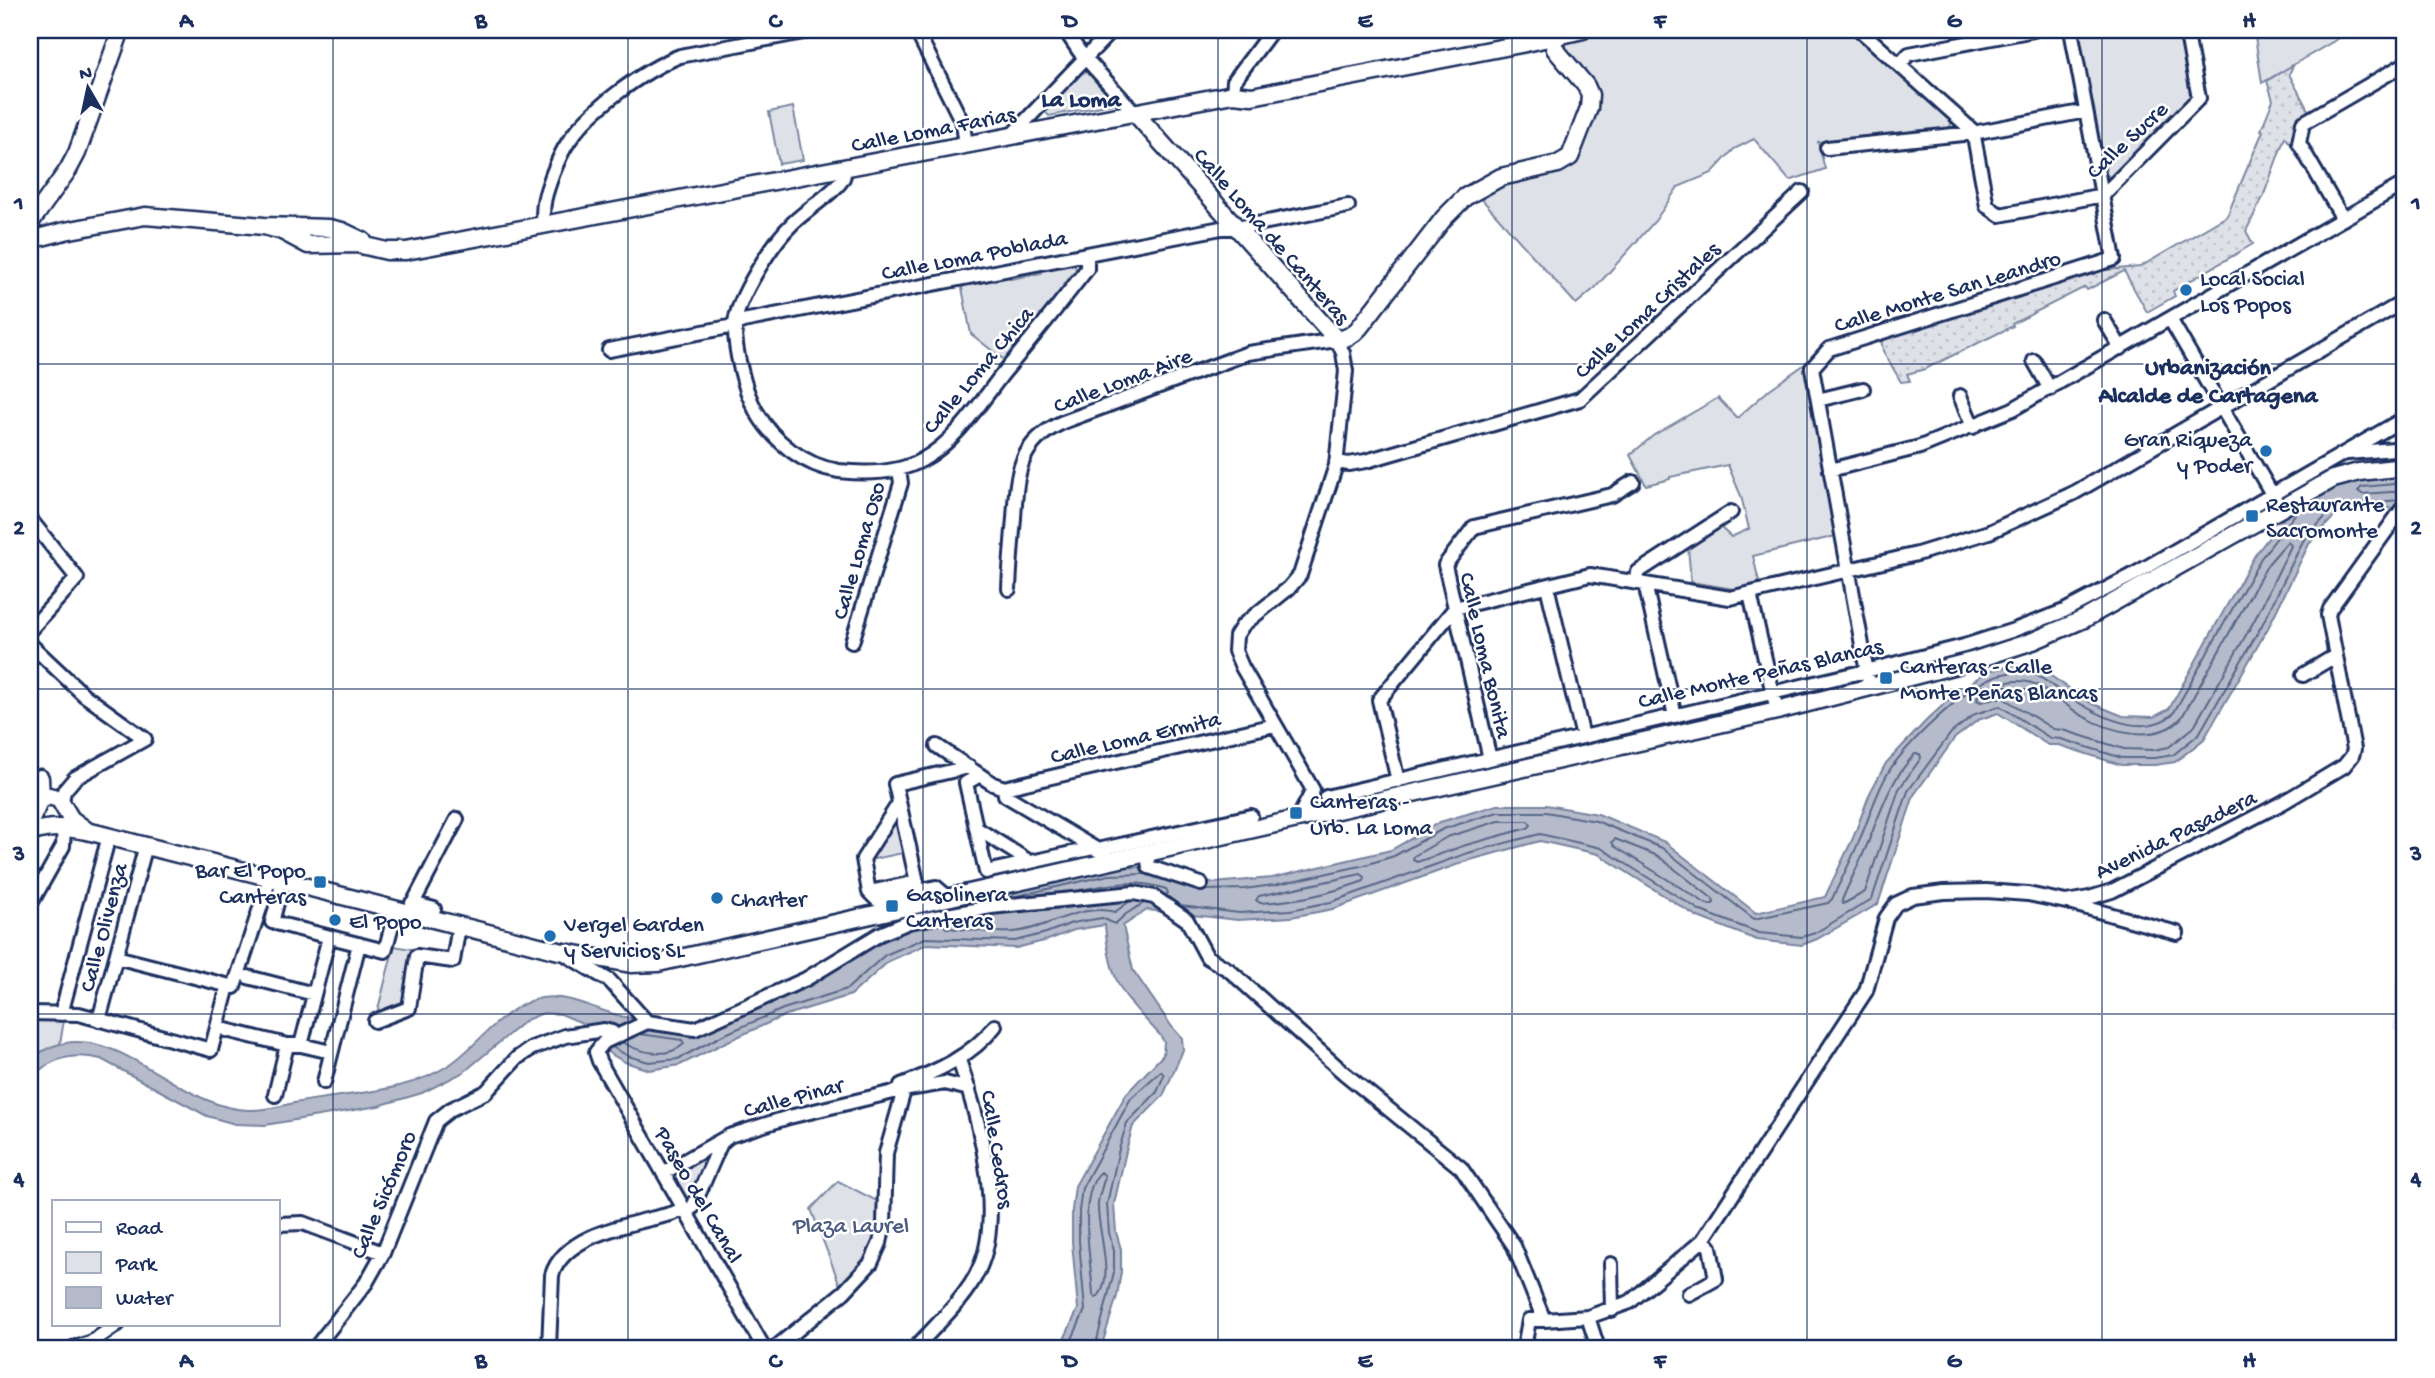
<svg xmlns="http://www.w3.org/2000/svg" width="2435" height="1378" font-family="'Gochi Hand',sans-serif">
  <defs>
    <pattern id="grass-dots" width="8" height="8" patternUnits="userSpaceOnUse" patternTransform="scale(1.75)"><rect width="8" height="8" fill="#dee1e7"/><path d="M2 2h.1M6 6h.1" fill="none" stroke="#bec1c9" stroke-width="1.8" stroke-linecap="round"/></pattern>
  </defs>
  <rect width="100%" height="100%" fill="#fff"/>
  <filter id="ink" filterUnits="userSpaceOnUse"><feTurbulence type="fractalNoise" baseFrequency=".0143" numOctaves="2"/><feDisplacementMap in="SourceGraphic" scale="14" xChannelSelector="R" yChannelSelector="G"/><feConvolveMatrix kernelMatrix="1 2 1 2 8 2 1 2 1" color-interpolation-filters="sRGB"/></filter>
  <g filter="url(#ink)">
    <path fill="#eff0f4" d="M2405,958v79l-12,-8 3,-51z"/>
    <path fill="url(#grass-dots)" stroke="#7c88a2" stroke-width="2" d="M2294,64l-5,10 20,38 -12,6 -6,26 -6,-7 -22,60 -17,34 7,13 -80,47 2,5 -28,16 -23,-41 -37,19 -2,-3 -73,37 1,2 -88,43 -18,5 3,7 -9,1 -18,-31 -2,-13 212,-67 47,-4 87,-51 36,-85 -2,-1 12,-30 -6,-19z"/>
    <path fill="#dee1e7" stroke="#7c88a2" stroke-width="2" d="M1615,30h235l102,91 -3,8 -131,13 7,27 -33,11h-3l-35,-41 -20,10 -22,24 -34,14 -23,34 -60,67 -19,16 -98,-109 5,-5 76,-22 34,-58 -34,-66 5,-4z
      M2076,30h103l13,66 -81,82 -7,-5z
      M2254,30h99l-91,53z
      M1083,72l6,1 25,28 -2,3 -63,12 -4,-5z
      M793,107l10,53 -24,4 -10,-52z
      M1069,263l6,3 2,8 -69,89 -37,-29 -9,-46 3,-4 41,-9 5,4 30,-6 4,-5z
      M1805,364l31,172 -83,20 7,30 -20,4 -49,-8 -3,-35 31,-21 12,11 18,-8 -8,-33 -13,-31 -58,12v2l-24,6 -16,-30 24,-20 64,-37 19,20 33,-29z
      M2405,448v19l-126,41 -7,-13 72,-42z
      M894,822l4,2 5,29 -34,7z
      M394,946l24,4 -9,58 -34,13z
      M30,1020h34l-4,24 -23,10 -7,6z
      M729,1136l-44,76 -22,-39z
      M838,1181l43,22 -5,51 -35,34 -30,-79z"/>
    <path fill="#b5bbca" stroke="#77839f" stroke-width="2" d="M2405,468v39l-67,5 -29,32 -41,84 -64,111 -29,23 -20,3h-34l-62,-20h-11l-50,-32 -20,7 -23,18 -41,57 -36,109 -61,35 -15,6 -45,-5 -59,-23 -100,-63 -58,-13 -70,19 -137,49 -42,8 -53,3 -91,-10 -24,16 10,44 39,57 10,11 1,12 -20,46 -30,30 -7,25 -12,53 2,28 5,17v23l-4,24 -16,52h-41l18,-39 -6,-67v-32l3,-24 51,-92 37,-39 1,-13 -4,-7c-39,-41 -50,-52 -55,-110l-31,5 -26,10 -32,8 -89,-4 -38,17 -38,34 -65,20 -60,27 -46,23 -31,5 -24,-8 -23,-13 -14,-21 -8,-6 -19,-8 -18,-1 -17,7 -62,52 -42,21 -44,13 -113,19 -30,-1 -28,-8 -106,-57c-29,-7 -49,-1 -71,19v-18c72,-60 144,49 218,50 19,1 34,-5 52,-8 52,-10 107,-8 152,-39 28,-20 51,-55 85,-64 24,-7 53,8 77,15 13,5 63,11 78,11 12,0 28,-11 39,-16 24,-11 49,-21 72,-33 27,-14 52,-31 78,-46l1,-10 227,-52 40,-1 52,17 71,-6 119,-28 49,-28 57,-17h49l52,9 67,28 91,71 69,-16 28,-59 17,-45 16,-30 41,-43 29,-27 32,-22 25,-6 23,1 55,37 32,13 31,1 15,-8 86,-154 47,-60z"/>
    <g fill="none" stroke-linecap="round" stroke-linejoin="round">
      <path stroke="#596789" stroke-width="2" d="M2405,483l-43,4 -4,4 4,3 43,-3
        M2288,541l3,5 -37,75 -61,107 -24,19 -15,3 -30,-1 -61,-19 -10,-1 -50,-31h-9l-13,4 -4,-2 1,-4c14,-10 32,-18 50,-14 17,3 39,26 55,34 28,16 75,29 99,1l86,-153z
        M1915,754h5l1,4 -22,31 -34,103 -22,12 -1,-4c8,-19 17,-36 25,-55 14,-33 22,-64 48,-91z
        M1499,821h29l3,4 -3,3 -62,17 -49,17 -4,-2 1,-4 33,-19z
        M1615,839l43,17 55,43 1,4 -4,2 -5,-2 -91,-57 -2,-4z
        M1361,874l4,3 -1,4c-35,13 -68,20 -104,22l-4,-3 3,-4z
        M1080,890c29,-6 57,-11 86,-1l2,4 -2,2
        M1206,890l38,-1 30,-4 91,-20 29,-9 49,-27 55,-17h48l50,9 66,27 92,71 74,-16 4,-4c9,-19 19,-38 27,-58 11,-24 17,-50 32,-73 19,-27 68,-74 98,-89 11,-6 28,-8 41,-6 10,2 19,11 27,16 30,20 82,54 116,25l88,-156 39,-50
        M1012,897l97,-22 37,-1
        M1181,906l58,7 51,-3 41,-8 137,-49 72,-19 61,14 100,63 58,22 43,4 13,-4 57,-34 36,-108 43,-58 24,-19 25,-8 50,32 11,1 61,19h33l18,-3 26,-21 63,-109 41,-84 32,-35 64,-6
        M943,924l3,4c22,1 44,6 67,4 34,-2 67,-30 102,-20l15,-11
        M622,1042c18,11 45,17 62,2l-2,-4 -42,-6
        M612,1047l16,9 21,6 29,-3 45,-24 60,-26 64,-20 38,-34 40,-17 90,3 31,-8 26,-10 30,-5 13,6 11,-10 18,-11
        M1101,1172l4,4c-2,9 -6,18 -7,27 -2,24 19,78 -2,95l-3,-3c-1,-29 -17,-102 8,-123z
        M1068,1348l17,-38 -6,-69v-30l3,-23 49,-90 30,-27 3,4 -7,17 -30,31 -8,26 -12,55 2,29 5,18v21l-19,76"/>
      <defs>
        <path id="minor" d="M916,30l47,94 3,21
          M1065,30l14,21 56,62
          M1860,30l113,101 14,75 13,9 103,-20 13,-13 83,-84 -13,-68
          M1899,65l10,-11 125,-24
          M1233,94l1,-13 38,-51
          M1010,137l102,-107
          M1827,148l146,-15 113,-22
          M843,168c1,5 2,6 0,10 -4,11 -41,35 -51,46 -19,18 -55,74 -57,100 -1,24 9,66 21,87 17,30 48,55 83,60 27,3 58,3 83,-11 33,-18 56,-54 79,-84 29,-35 58,-71 86,-107v-15
          M2343,219l-44,-76 4,-20 102,-59
          M544,225c-3,-20 2,-33 9,-52 4,-10 8,-20 14,-29 20,-33 77,-74 113,-88l134,-26
          M2170,319l106,182
          M2104,320l17,28
          M609,350l120,-23 14,-6 478,-93h16l111,-22
          M2034,361l16,28
          M1960,396l13,31
          M1818,400l45,-11
          M2348,453l57,-5
          M1336,462l13,2 17,-3 214,-62 222,-207
          M1830,470l90,-23 93,-38 392,-226
          M30,519l47,59 -47,52
          M1637,583l1,-11 93,-60
          M1648,585l-1,8 28,123
          M1547,586l36,151
          M1009,589c1,-24 3,-48 5,-71 3,-45 4,-75 49,-96l185,-69 89,-13 6,13 3,18 -10,94 -36,110 -11,13 -46,37 -7,11 -1,15 7,16 71,123
          M1750,594l27,117
          M852,642l49,-159 -2,-14
          M30,644l54,51 61,44 -70,39 -11,13 -2,11
          M2303,675l32,-19
          M1868,678l-56,-310 17,-19 285,-90 -43,-229
          M937,746l56,38 11,4 1,7 101,60 1,8
          M1490,759l-45,-194 29,-38 138,-32 21,-13
          M980,775l-14,8 20,89 108,-24
          M1398,781l-19,-81 76,-92 135,-33 140,23 187,-44 72,-22 85,-39 331,-192
          M1004,788l271,-63
          M1326,797l540,-126 98,-25 50,-16 50,-19 69,-36 272,-157
          M899,803l-36,56 6,33 8,8 59,-13 14,12
          M1304,819l-2,-8 11,-21
          M976,828l54,34
          M1097,850l154,-34
          M1147,854l2,13 52,17
          M283,881l-11,41 113,29 11,-41
          M869,892l48,-10 -22,-98 74,-17
          M412,903l22,6
          M2073,904l104,29
          M30,905l33,-59 1,-19
          M408,913l49,-94
          M568,956l42,25 37,41
          M116,957l118,30 36,-109
          M248,977l66,17
          M30,1013l49,1 132,36 17,-64
          M61,1014l48,-178
          M99,1020l47,-175
          M375,1021l34,-13 8,-52 36,5 6,-35
          M226,1030l61,15h14l30,7
          M301,1045l28,-108
          M324,1082l35,-138
          M901,1085c35,-13 71,-29 94,-59
          M275,1095l12,-50
          M663,1173l62,-35
          M685,1212l8,-5 28,-64 8,-7 60,-19 113,-27 43,-7 24,6
          M278,1224l25,-1 80,30
          M1611,1264l1,46
          M1689,1294l27,-15 -6,-32 -7,-7
          M1588,1317l10,31
          M73,1348l17,-5 28,-19
          M315,1348l51,-65 17,-30 53,-132 15,-12 35,-17 31,-34 15,-10 33,-12 39,-6 8,2 2,4
          M549,1348l3,-73c13,-43 84,-51 122,-62l9,-5
          M764,1348l-165,-287 -3,-9 8,-10 43,-20 48,7 111,-50 74,-45 29,-12 82,-15 143,-14 20,4 33,23 20,37 22,13 115,103 117,95 53,78 30,74 44,-3 42,-15 73,-62 163,-249 20,-73 10,-14 17,-8 31,-4 42,-1 42,3 38,8 23,-4 23,-7 170,-88 62,-37 8,-10 2,-7 -26,-134 2,-6 75,-104
          M775,1348l69,-56 27,-29 9,-20 4,-19 2,-71 17,-59 -1,-4
          M915,1348c21,-23 52,-51 64,-79 26,-56 -1,-153 -20,-209
          M1524,1348l5,-28h15"/>
        <path id="major" d="M1135,113l202,227c9,-1 16,-5 22,-12l85,-110 21,-21 36,-20 57,-13 12,-7 19,-49 1,-13 -4,-9 -31,-37 -3,-13
          M30,223l38,-53 9,-17 44,-123
          M264,226l18,5 26,14 49,-1 30,7h19l827,-157 19,2 274,-53 57,-13
          M30,240l35,-9 80,-15 119,10 65,2 13,3 21,10
          M38,802l11,-6 10,3 12,20 15,11
          M30,822l11,-24 -1,-20
          M30,833c22,-8 43,-5 65,0l464,118 72,13 27,-1 1119,-252 195,-50 61,-20 51,-22 249,-140 26,-7 46,-5"/>
      </defs>
      <use href="#minor" stroke="#1b2f5e" stroke-width="18"/>
      <use href="#major" stroke="#1b2f5e" stroke-width="21"/>
      <use href="#minor" stroke="#fff" stroke-width="12"/>
      <use href="#major" stroke="#fff" stroke-width="16"/>
    </g>
  </g>
  <path fill="none" stroke="#1b2f5e" stroke-width="2" stroke-opacity="0.55" d="M333,30v1318M628,30v1318M923,30v1318M1218,30v1318M1512,30v1318M1807,30v1318M2102,30v1318M30,364h2375M30,689h2375M30,1014h2375"/>
  <g fill="#1f6fb2" stroke="#fff" stroke-width="2.5">
    <circle cx="2186" cy="290" r="7"/>
    <circle cx="2266" cy="451" r="7"/>
    <rect x="2245" y="509" width="14" height="14" rx="3.5"/>
    <rect x="1879" y="671" width="14" height="14" rx="3.5"/>
    <rect x="1289" y="806" width="14" height="14" rx="3.5"/>
    <rect x="313" y="875" width="14" height="14" rx="3.5"/>
    <circle cx="717" cy="898" r="7"/>
    <rect x="885" y="899" width="14" height="14" rx="3.5"/>
    <circle cx="335" cy="920" r="7"/>
    <circle cx="550" cy="936" r="7"/>
  </g>
  <g text-anchor="middle" stroke-width="5" stroke-linejoin="round" paint-order="stroke">
    <g font-size="23" fill="#1b2f5e" stroke="#fff">
      <text transform="translate(933 128) rotate(-11)" y="8">Calle Loma Farias</text>
      <text transform="translate(2126 139) rotate(-43)" y="8">Calle Sucre</text>
      <text transform="translate(1273 235) rotate(49)" y="8">Calle Loma de Canteras</text>
      <text transform="translate(974 254) rotate(-11)" y="8">Calle Loma Poblada</text>
      <text transform="translate(1947 290) rotate(-17)" y="8">Calle Monte San Leandro</text>
      <text transform="translate(1646 309) rotate(-43)" y="8">Calle Loma Cristales</text>
      <text transform="translate(977 369) rotate(-50)" y="8">Calle Loma Chica</text>
      <text transform="translate(1122 379) rotate(-21)" y="8">Calle Loma Aire</text>
      <text transform="translate(857 550) rotate(-74)" y="8">Calle Loma Oso</text>
      <text transform="translate(1487 655) rotate(77)" y="8">Calle Loma Bonita</text>
      <text transform="translate(1760 672) rotate(-13)" y="8">Calle Monte Peñas Blancas</text>
      <text transform="translate(1135 736) rotate(-13)" y="8">Calle Loma Ermita</text>
      <text transform="translate(2175 833) rotate(-26)" y="8">Avenida Pasadera</text>
      <text transform="translate(102 927) rotate(-75)" y="8">Calle Olivenza</text>
      <text transform="translate(793 1096) rotate(-15)" y="8">Calle Pinar</text>
      <text transform="translate(999 1149) rotate(81)" y="8">Calle Cedros</text>
      <text transform="translate(382 1194) rotate(-67)" y="8">Calle Sicómoro</text>
      <text transform="translate(700 1194) rotate(60)" y="8">Paseo del Canal</text>
    </g>
    <g font-size="23" fill="#1b2f5e" stroke="#fff" text-anchor="start">
      <text x="2200" y="285">Local Social<tspan x="2200" dy="26">Los Popos</tspan></text>
      <text x="2252" y="446" text-anchor="end">Gran Riqueza<tspan x="2252" dy="26">y Poder</tspan></text>
      <text x="2266" y="511">Restaurante<tspan x="2266" dy="26">Sacromonte</tspan></text>
      <text x="1900" y="673">Canteras - Calle<tspan x="1900" dy="26">Monte Peñas Blancas</tspan></text>
      <text x="1310" y="808">Canteras -<tspan x="1310" dy="26">Urb. La Loma</tspan></text>
      <text x="306" y="877" text-anchor="end">Bar El Popo<tspan x="306" dy="26">Canteras</tspan></text>
      <text x="906" y="901">Gasolinera<tspan x="906" dy="26">Canteras</tspan></text>
      <text x="731" y="906">Charter</text>
      <text x="349" y="928">El Popo</text>
      <text x="564" y="931">Vergel Garden<tspan x="564" dy="26">y Servicios SL</tspan></text>
    </g>
    <g font-size="23" fill="#4c5c80" stroke="#fff">
      <text x="851" y="1232">Plaza Laurel</text>
    </g>
    <g font-size="24" font-weight="bold" fill="#1b2f5e" stroke="#fff">
      <text x="1081" y="106">La Loma</text>
      <text x="2208" y="374">Urbanización<tspan x="2208" dy="28">Alcalde de Cartagena</tspan></text>
    </g>
  </g>
  <rect width="2435" height="1378" fill="none" stroke="#fff" stroke-width="77"/>
  <rect x="52" y="1200" width="228" height="126" fill="#ffffff" stroke="#a4acbf" stroke-width="2"/>
  <rect x="66" y="1222" width="35" height="10" fill="#ffffff" stroke="#a4acbf" stroke-width="2"/>
  <text x="116" y="1234" font-size="21" fill="#1b2f5e">Road</text>
  <rect x="66" y="1252" width="35" height="21" fill="#dee1e7" stroke="#a4acbf" stroke-width="2"/>
  <text x="116" y="1270" font-size="21" fill="#1b2f5e">Park</text>
  <rect x="66" y="1287" width="35" height="21" fill="#b5bbca" stroke="#a4acbf" stroke-width="2"/>
  <text x="116" y="1304" font-size="21" fill="#1b2f5e">Water</text>
  <g transform="translate(88 88) rotate(351)" stroke="#ffffff" stroke-width="5" paint-order="stroke">
  <path d="M0-5L12 26L0 18L-12 26Z" fill="#1b2f5e"/>
  <text y="-10" font-size="19" font-weight="bold" text-anchor="middle" fill="#1b2f5e">N</text>
  </g>
  <rect x="38" y="38" width="2358" height="1302" fill="none" stroke="#1b2f5e" stroke-width="2.5"/>
  <g font-size="23" text-anchor="middle" font-weight="bold" fill="#1b2f5e">
    <text x="186" y="27">A</text>
    <text x="481" y="27">B</text>
    <text x="775" y="27">C</text>
    <text x="1070" y="27">D</text>
    <text x="1365" y="27">E</text>
    <text x="1660" y="27">F</text>
    <text x="1954" y="27">G</text>
    <text x="2249" y="27">H</text>
    <text x="19" y="209">1</text>
    <text x="2416" y="209">1</text>
    <text x="19" y="534">2</text>
    <text x="2416" y="534">2</text>
    <text x="19" y="860">3</text>
    <text x="2416" y="860">3</text>
    <text x="19" y="1185">4</text>
    <text x="2416" y="1185">4</text>
    <text x="186" y="1367">A</text>
    <text x="481" y="1367">B</text>
    <text x="775" y="1367">C</text>
    <text x="1070" y="1367">D</text>
    <text x="1365" y="1367">E</text>
    <text x="1660" y="1367">F</text>
    <text x="1954" y="1367">G</text>
    <text x="2249" y="1367">H</text>
  </g>
</svg>
